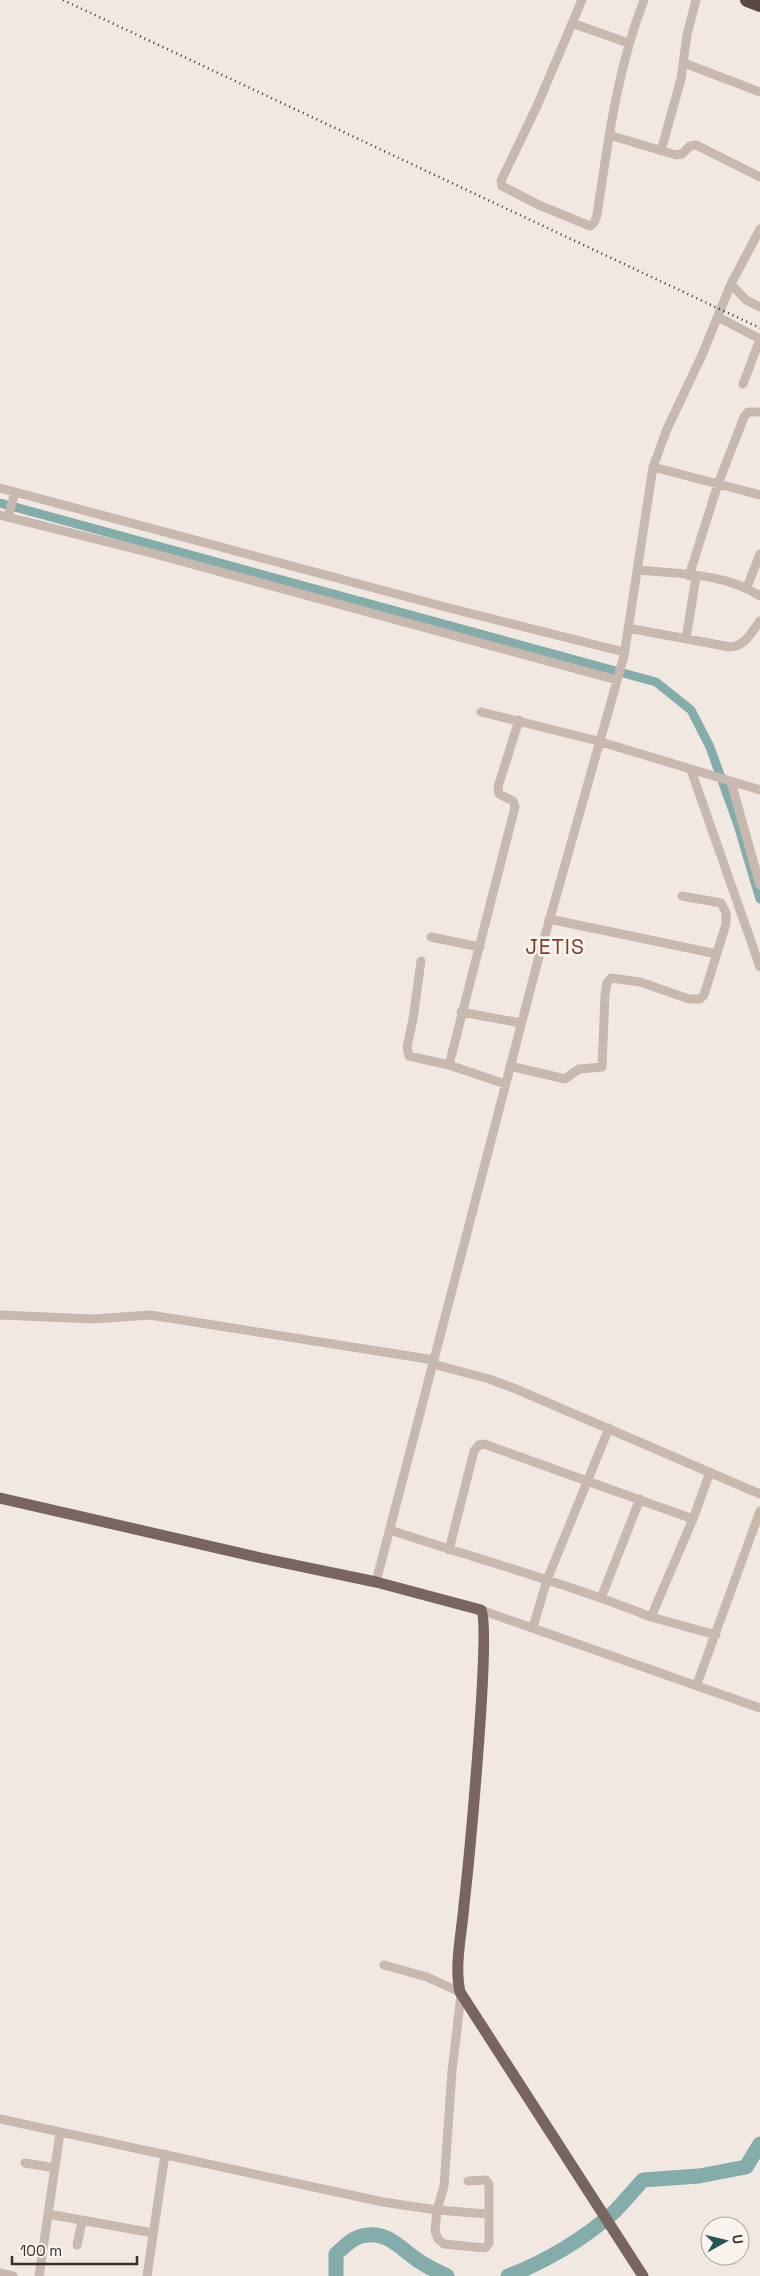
<svg xmlns="http://www.w3.org/2000/svg" width="760" height="2276" font-family="'Space Grotesk',sans-serif">
  <rect width="100%" height="100%" fill="#f1e9e1"/>
  <g fill="none" stroke-linecap="round" stroke-linejoin="round">
    <path stroke="#83acaa" stroke-width="9" d="M0,503l656,179 35,28 19,37 28,78 22,74"/>
    <path stroke="#83acaa" stroke-width="15" d="M336,2276v-22c8,-7 16,-16 26,-18 26,-7 40,15 60,27 8,5 17,9 25,13
      M508,2276c37,-14 76,-37 106,-64 10,-10 19,-21 29,-32l56,-4 47,-9 14,-23"/>
    <path stroke="#c9b8ae" stroke-width="9" d="M582,0l-45,106 -36,75 1,5 37,19 51,21 4,-3 3,-8c11,-73 20,-146 47,-215
      M572,23l56,20
      M684,63l76,29
      M609,135l67,20 6,-1 8,-8 6,-1 64,32
      M661,151l20,-72 6,-44 9,-35
      M731,284l15,16 14,7
      M718,317l42,22
      M743,384l17,-45
      M653,467l107,28
      M0,488l449,120 175,44
      M0,515l151,38 466,127
      M8,517l7,-25
      M638,570c40,4 88,3 122,26
      M689,576l29,-92 26,-67 4,-5h12
      M747,587l13,-33
      M628,628l102,19c15,-1 21,-14 30,-26
      M686,639l10,-62
      M481,712l117,29 162,49
      M691,770l69,197
      M731,782l29,103
      M549,919l168,35
      M431,937l49,10
      M421,961l-8,58 -6,28 2,9 40,9 56,19
      M461,1012l60,11
      M449,1065l66,-258 -2,-6 -14,-7 -1,-7 21,-67
      M510,1066l55,13 14,-10 23,-2 3,-72 2,-12 4,-5 29,4 49,17h11l4,-4 22,-71v-11l-5,-10 -39,-7
      M0,1315l93,4 57,-4 284,45
      M433,1364l56,15 27,10 244,105
      M693,1519l17,-47
      M390,1530c87,29 176,53 261,87l42,-98 -209,-75 -5,1 -5,6 -25,99
      M376,1582l161,-618 87,-308 29,-189 14,-38 35,-74 29,-71 29,-55
      M601,1598l39,-99
      M481,1610l279,98
      M651,1617l65,18
      M533,1627l14,-47 62,-152
      M697,1684l63,-173
      M384,1965l43,12 33,15
      M461,1995l-9,76 -8,115 -7,24 -2,21 3,8 6,5 41,4 4,-5v-59l-3,-4 -18,1
      M0,2119l383,83 54,8 51,4
      M25,2163l30,5
      M48,2214l105,19
      M77,2245l5,-23
      M0,2273l13,3
      M39,2276l21,-143
      M147,2276l18,-122"/>
    <path stroke="#78655f" stroke-width="11" d="M0,1498l261,60 115,24 105,28c11,13 -13,260 -17,295 -2,27 -10,60 -4,87l183,284"/>
    <path stroke="#584844" stroke-width="14" d="M747,0l13,5"/>
    <path stroke="#382f2c" stroke-width="2.5" stroke-dasharray="1 4" stroke-linecap="butt" d="M63,0l697,328"/>
  </g>
  <g text-anchor="middle" stroke-width="5" stroke-linejoin="round" paint-order="stroke">
    <g font-size="21" letter-spacing="1" fill="#7f3a2d" stroke="#f9f3ee">
      <text x="555" y="954">JETIS</text>
    </g>
  </g>
  <g transform="translate(725 2241) rotate(82)"><circle r="24" fill="#f9f3ee" stroke="#aca5a0"/>
  <path d="M0-4L9 19L0 12L-9 19Z" fill="#255655"/>
  <text y="-8" font-size="14" font-weight="bold" text-anchor="middle" fill="#382f2c">U</text>
  </g>
  <path d="M12 2256v8h125v-8" fill="none" stroke="#382f2c" stroke-width="2.5"/>
  <text x="20" y="2256" font-size="15" fill="#382f2c" stroke="#f9f3ee" stroke-width="4" paint-order="stroke">100 m</text>
</svg>
